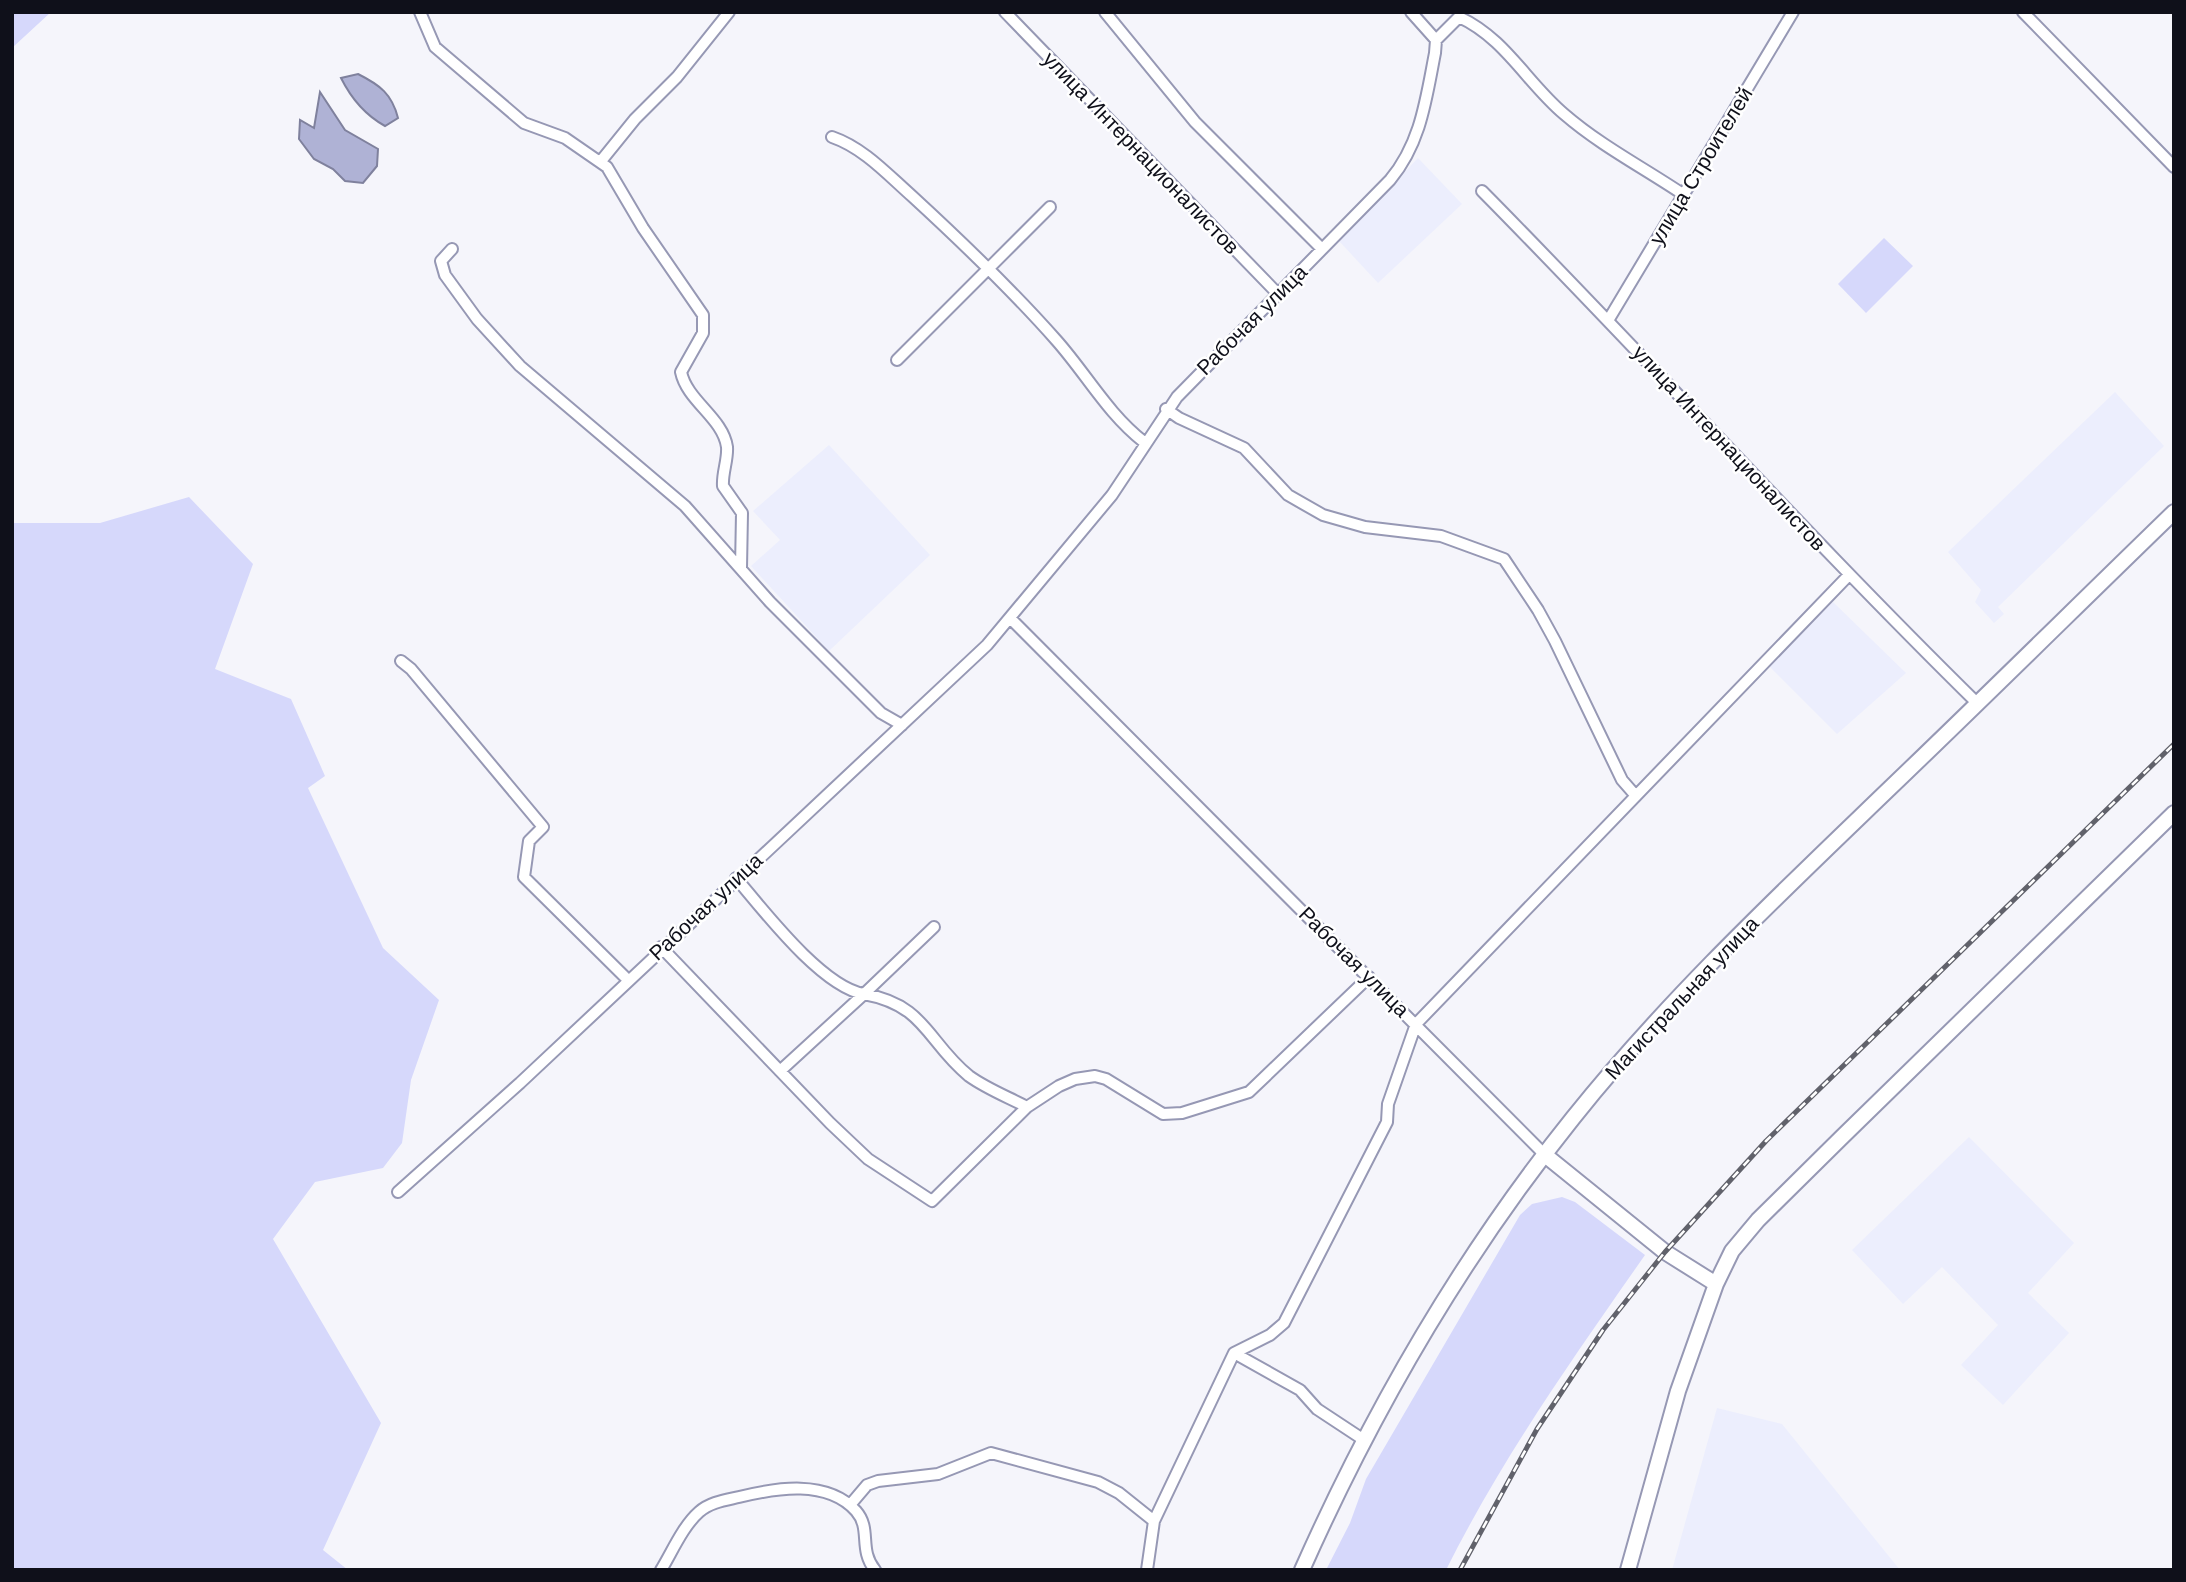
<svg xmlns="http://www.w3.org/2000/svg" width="2186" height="1582" font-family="Arial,sans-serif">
  <rect width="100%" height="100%" fill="#f5f5fb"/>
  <path fill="#eceefd" d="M1418,158l44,46 -84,79 -39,-42z
    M2115,392l49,54 -166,161 6,7 -10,9 -19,-21 6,-12 -33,-38z
    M829,445l101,110 -101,96 -78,-85 29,-26 -27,-29z
    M1833,602l73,71 -69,61 -68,-68z
    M1969,1137l105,106 -46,50 41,40 -66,72 -42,-40 37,-40 -56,-58 -39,37 -51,-54z
    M1717,1408l65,16 118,146h-228z"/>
  <path fill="#d6d8fb" d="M12,12h39l-39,36z
    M1884,238l29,28 -47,47 -28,-29z
    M189,497l64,67 -38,105 76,30 34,77 -17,12 75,160 56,52 -28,80 -9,63 -19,25 -68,14 -42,57 108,184 -58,127 25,20h-336v-1047h88z
    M1562,1197l13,5 70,53c-72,103 -143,203 -199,315h-120l24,-47 16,-44 154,-264 12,-11z"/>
  <path fill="#afb2d5" stroke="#7f819d" stroke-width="2" d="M358,74c22,11 34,20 40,44l-13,8c-20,-11 -34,-28 -44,-48z
    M320,92l25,38 33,19 -1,17 -14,17 -18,-2 -12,-12 -19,-10 -15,-20 1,-19 14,8z"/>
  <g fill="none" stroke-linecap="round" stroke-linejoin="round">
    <defs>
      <path id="minor" d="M420,12l15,35 89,76 41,15 42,29 36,61 60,87v18l-22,39c6,29 42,46 46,75 1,13 -5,26 -4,39l19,27 -1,55
        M1005,12l273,282
        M1105,12l90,110 127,127
        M2023,12l151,155
        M1436,40l23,-23c46,21 68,66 105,97 37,32 80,54 120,81
        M832,137c32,11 56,38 81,60 50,46 99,93 144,144 30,34 51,73 87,101
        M601,161l34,-42 42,-42 52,-65
        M1482,191c167,169 326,346 496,513
        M452,249l-11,12 4,14 32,44 43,47 165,140 85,96 111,111 21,12
        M1609,319l184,-307
        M897,360l153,-153
        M1166,409l13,9 65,30 44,47 35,20 42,12 76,9 63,23 34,51 17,31 67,139 14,16
        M1011,619l534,536
        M401,661l10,8 132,158 -14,14 -5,36 104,103
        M736,878c28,33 86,109 128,116l70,-67
        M661,947l169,176 38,36 64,42 95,-94 32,-21 16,-7 20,-3 11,3 57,35 19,-1 67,-21 120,-115
        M780,1071l84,-77c62,11 63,48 105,82 18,13 39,21 58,31
        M398,1192l122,-109 467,-438 125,-150 65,-98 213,-217c31,-37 36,-81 45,-127l1,-13 -25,-28
        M1234,1353l66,37 17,19 47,31
        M850,1505l17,-20 11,-4 60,-7 53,-21 107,29 21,11 35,28
        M661,1570c11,-18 22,-44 38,-58 11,-10 27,-12 40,-15 37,-9 88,-18 117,14 16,18 2,38 19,59
        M1147,1570l7,-49 80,-168 36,-18 14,-12 103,-201 1,-18 28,-80 432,-448"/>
      <path id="major" d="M1545,1155l120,97 51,32
        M1302,1570c71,-160 161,-315 271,-452 95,-119 207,-224 317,-330 95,-91 189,-184 284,-276
        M1628,1570l50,-179 38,-107 16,-33 26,-31 84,-83 332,-324"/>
    </defs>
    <use href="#minor" stroke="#9698b4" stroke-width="14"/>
    <use href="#major" stroke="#9698b4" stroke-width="18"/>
    <use href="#minor" stroke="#fff" stroke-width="10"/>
    <use href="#major" stroke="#fff" stroke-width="14"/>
    <defs>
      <path id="rail" d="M1460,1570l77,-141 66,-99 62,-78 101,-111 408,-397"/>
    </defs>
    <use href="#rail" stroke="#61626b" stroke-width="5"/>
    <use href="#rail" stroke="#fff" stroke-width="2.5" stroke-dasharray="8" stroke-linecap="butt"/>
  </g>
  <g text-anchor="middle" stroke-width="5" stroke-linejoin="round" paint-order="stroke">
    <g font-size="21" fill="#0f101a" stroke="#fff">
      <text transform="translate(1141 153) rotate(46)" y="7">улица Интернационалистов</text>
      <text transform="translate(1701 166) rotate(-59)" y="7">улица Строителей</text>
      <text transform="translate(1252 320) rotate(-45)" y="7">Рабочая улица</text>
      <text transform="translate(1729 448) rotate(47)" y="7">улица Интернационалистов</text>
      <text transform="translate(706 907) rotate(-43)" y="7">Рабочая улица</text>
      <text transform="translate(1354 962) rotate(45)" y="7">Рабочая улица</text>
      <text transform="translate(1682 998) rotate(-47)" y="7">Магистральная улица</text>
    </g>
  </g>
  <rect width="2186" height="1582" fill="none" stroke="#0f101a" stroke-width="28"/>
</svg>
